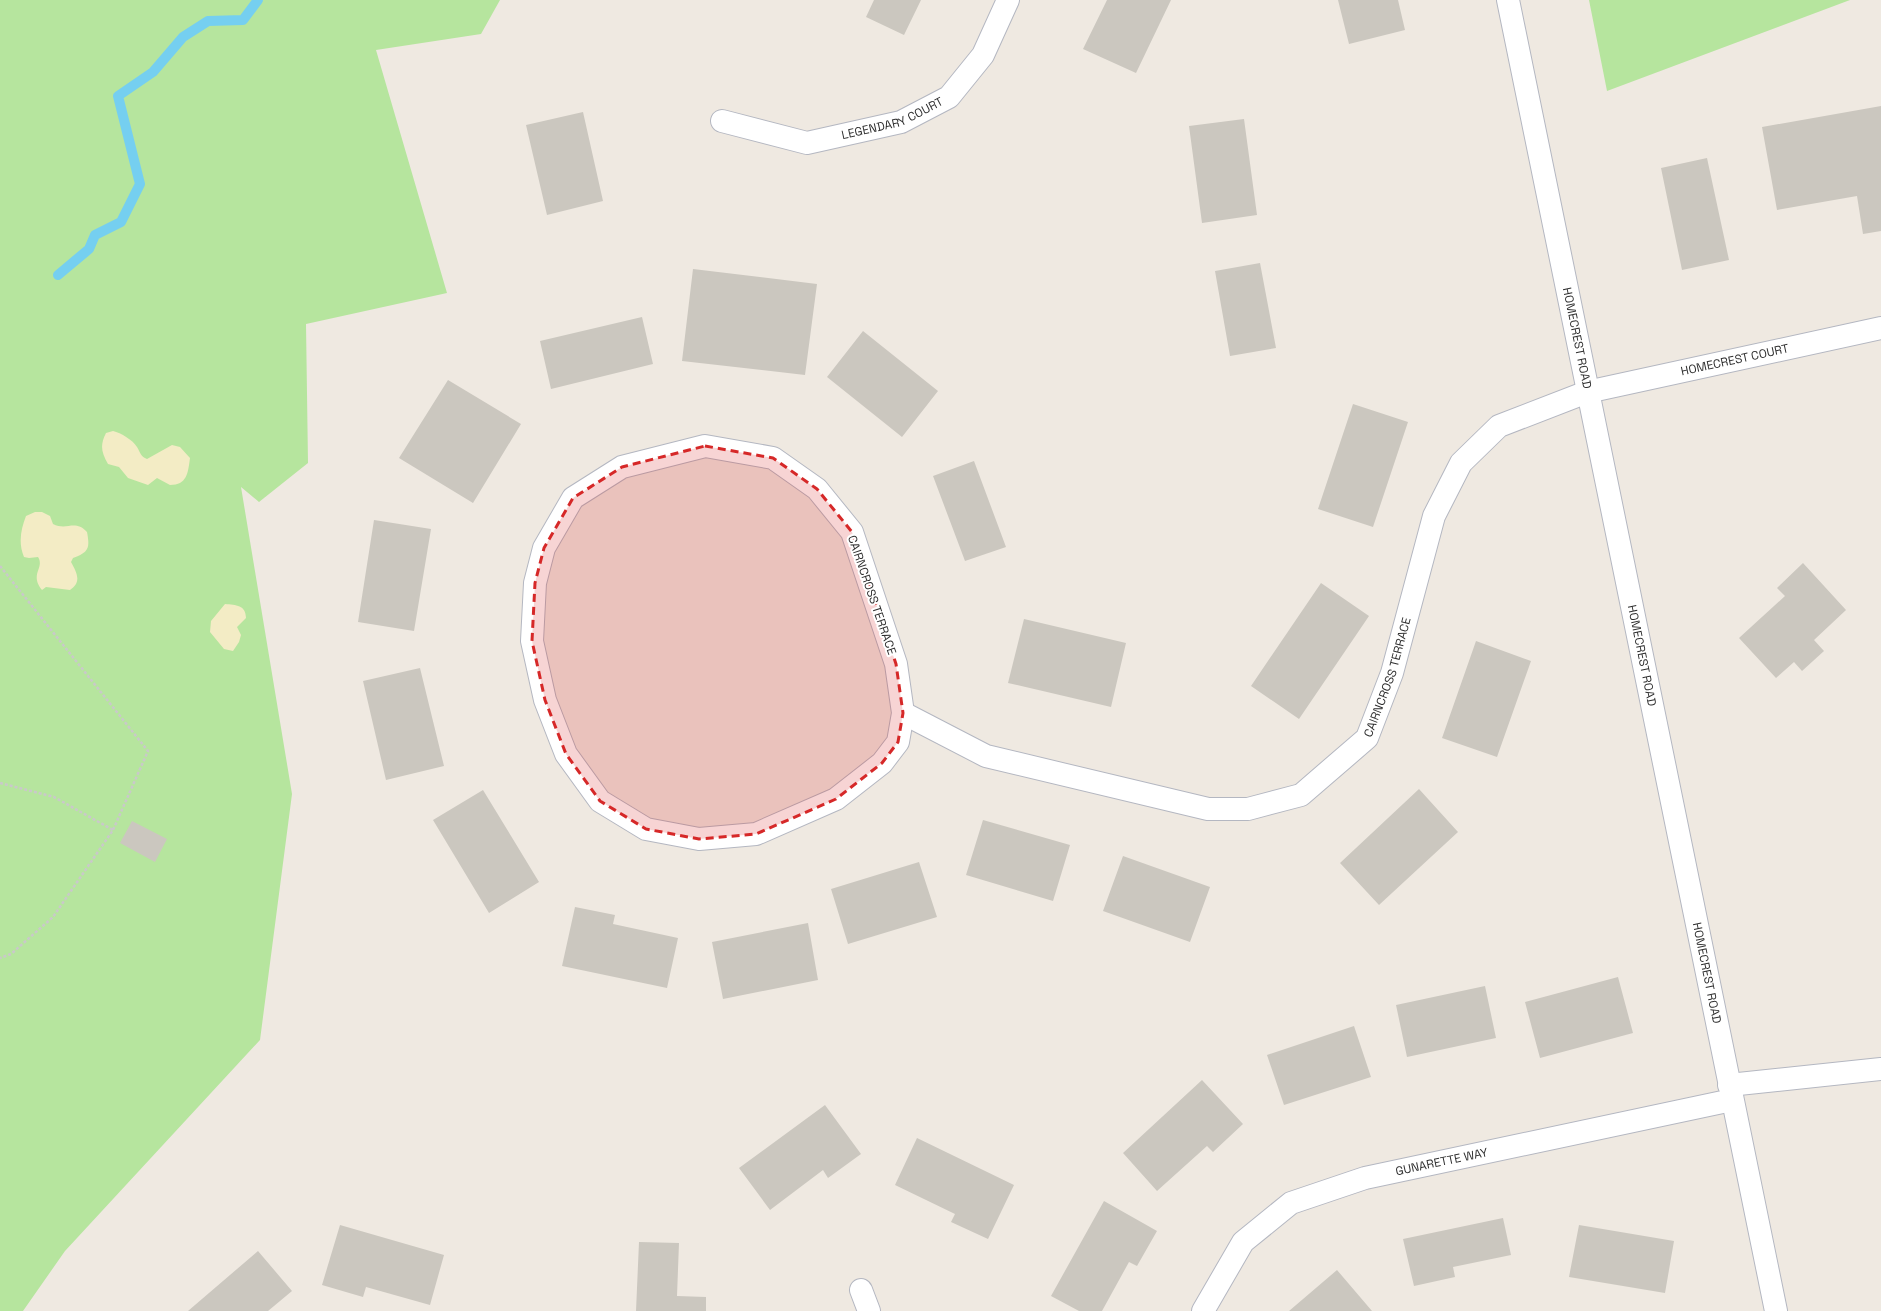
<svg xmlns="http://www.w3.org/2000/svg" width="1881" height="1311" font-family="'Space Grotesk',sans-serif">
  <rect width="100%" height="100%" fill="#efe9e1"/>
  <path fill="#b6e59e" d="M0,0h500l-19,34 -105,16 71,243 -141,31 2,139 -49,39 -18,-15 51,307 -32,246 -195,211 -42,60h-23z
    M1589,0h261l-243,91z"/>
  <path fill="#f3ecc5" d="M113,431c8,2 20,9 24,16 3,5 4,10 10,12l25,-14 8,2 10,11c-2,15 -3,27 -20,27l-13,-7 -9,7 -20,-7 -9,-11 -11,-3c-7,-12 -8,-19 -2,-31z
    M35,512h7l8,4 3,8c14,7 22,-5 34,8 3,16 2,20 -14,26l-2,4c6,11 11,20 -1,28l-24,-3 -4,3c-13,-16 3,-22 -4,-33l-9,1 -5,-1c-6,-14 -3,-28 2,-41z
    M225,604c11,1 21,1 21,14l-9,9 4,8 -2,7 -6,9 -9,-2 -14,-17 1,-11z"/>
  <g fill="none" stroke-linecap="round" stroke-linejoin="round">
    <path stroke="#75cff0" stroke-width="10" d="M58,275l31,-26 6,-14 26,-13 19,-38 -22,-88 35,-24 30,-35 25,-16 35,-1 15,-20"/>
  </g>
  <path fill="#cbc7bf" d="M874,0h47l-17,35 -38,-18z
    M1107,0h64l-35,73 -53,-24z
    M1338,0h60l7,30 -56,14z
    M1881,106v125l-18,3 -6,-38 -80,14 -15,-83z
    M583,112l20,89 -56,14 -21,-90z
    M1244,119l13,96 -55,8 -13,-97z
    M1707,158l22,102 -47,10 -21,-102z
    M1260,263l16,85 -46,8 -15,-85z
    M693,269l124,15 -12,91 -123,-14z
    M642,317l11,47 -102,25 -11,-48z
    M863,331l75,60 -36,46 -75,-60z
    M448,380l73,44 -48,79 -74,-45z
    M1353,404l55,18 -35,105 -55,-18z
    M974,461l32,86 -41,14 -32,-85z
    M374,520l57,9 -17,102 -56,-9z
    M1803,563l43,47 -32,30 10,11 -22,20 -8,-9 -18,16 -37,-40 46,-42 -8,-8z
    M1321,583l48,33 -70,103 -48,-33z
    M1024,619l102,24 -15,64 -103,-24z
    M1476,641l55,20 -34,96 -55,-19z
    M420,668l24,98 -58,14 -23,-99z
    M1419,789l39,43 -79,73 -39,-42z
    M483,790l56,92 -50,31 -56,-93z
    M983,820l87,25 -17,56 -87,-26z
    M132,821l35,18 -12,23 -35,-19z
    M1123,856l87,31 -20,55 -87,-31z
    M919,862l18,55 -89,27 -17,-55z
    M575,907l40,8 -2,9 65,14 -11,50 -105,-22z
    M808,923l10,57 -95,19 -11,-57z
    M1618,977l15,56 -93,25 -15,-56z
    M1485,986l11,52 -89,19 -11,-52z
    M1354,1026l17,51 -87,28 -17,-50z
    M1202,1080l41,44 -30,28 -6,-6 -50,45 -34,-38z
    M825,1105l36,49 -33,24 -5,-8 -53,40 -31,-42z
    M917,1138l97,47 -26,54 -37,-17 4,-8 -60,-29z
    M1104,1201l53,30 -20,35 -8,-4 -27,49h-23l-28,-15z
    M1503,1218l8,37 -58,12 2,10 -41,9 -11,-47z
    M340,1225l104,30 -14,50 -64,-18 -3,10 -41,-12z
    M1579,1225l95,16 -9,52 -96,-16z
    M639,1242l40,1 -2,53 29,1v14h-70z
    M258,1251l34,40 -24,20h-80z
    M1337,1270l35,41h-83z"/>
  <g fill="none" stroke-linecap="round" stroke-linejoin="round">
    <defs>
      <g id="minor">
        <path id="s1" d="M1508,0l268,1311"/>
        <path id="s2" d="M722,121l85,22 94,-21 48,-25 34,-42 25,-55"/>
        <path d="M705,446l68,12 44,31 35,43 44,132 7,49 -5,29 -16,21 -46,36 -80,35 -57,5 -53,-10 -46,-28 -34,-47 -21,-54 -13,-59 3,-58 9,-35 29,-50 49,-31z"/>
        <path id="s3" d="M903,713l83,43 222,53h40l53,-14 66,-57 25,-65 42,-157 27,-53 38,-37 88,-34 294,-64"/>
        <path d="M1729,1085l152,-16"/>
        <path d="M861,1290l8,21"/>
        <path id="s4" d="M1203,1311l40,-69 48,-39 74,-25 367,-78"/>
      </g>
    </defs>
    <use href="#minor" stroke="#b4b7c1" stroke-width="24"/>
    <path stroke="#c9c9c9" stroke-width="2.5" stroke-dasharray="3 2" stroke-linecap="butt" d="M0,566l148,185 -35,79 -60,87 -42,37 -11,4
      M0,783l54,14 59,33"/>
    <use href="#minor" stroke="#fff" stroke-width="22"/>
  </g>
  <path fill="#d62828" fill-opacity="0.2" stroke="#d62828" stroke-width="3" stroke-dasharray="8 5" stroke-linejoin="round" d="M705,446l68,12 44,31 35,43 44,132 7,49 -5,29 -16,21 -46,36 -80,35 -57,5 -53,-10 -46,-28 -34,-47 -21,-54 -13,-59 3,-58 9,-35 29,-50 49,-31z"/>
  <g text-anchor="middle" stroke-width="4" stroke-linejoin="round" paint-order="stroke">
    <g font-size="12" fill="#2e2e2e" stroke="#fff">
      <text dy="4" stroke="none"><textPath href="#s2" startOffset="177">LEGENDARY COURT</textPath></text>
      <text dy="4" stroke="none"><textPath href="#s1" startOffset="345">HOMECREST ROAD</textPath></text>
      <text dy="4" stroke="none"><textPath href="#s3" startOffset="1094">HOMECREST COURT</textPath></text>
      <text transform="translate(872 595) rotate(71)" y="4">CAIRNCROSS TERRACE</text>
      <text dy="4" stroke="none"><textPath href="#s1" startOffset="669">HOMECREST ROAD</textPath></text>
      <text dy="4" stroke="none"><textPath href="#s3" startOffset="568">CAIRNCROSS TERRACE</textPath></text>
      <text dy="4" stroke="none"><textPath href="#s1" startOffset="993">HOMECREST ROAD</textPath></text>
      <text dy="4" stroke="none"><textPath href="#s4" startOffset="298">GUNARETTE WAY</textPath></text>
    </g>
  </g>
</svg>
